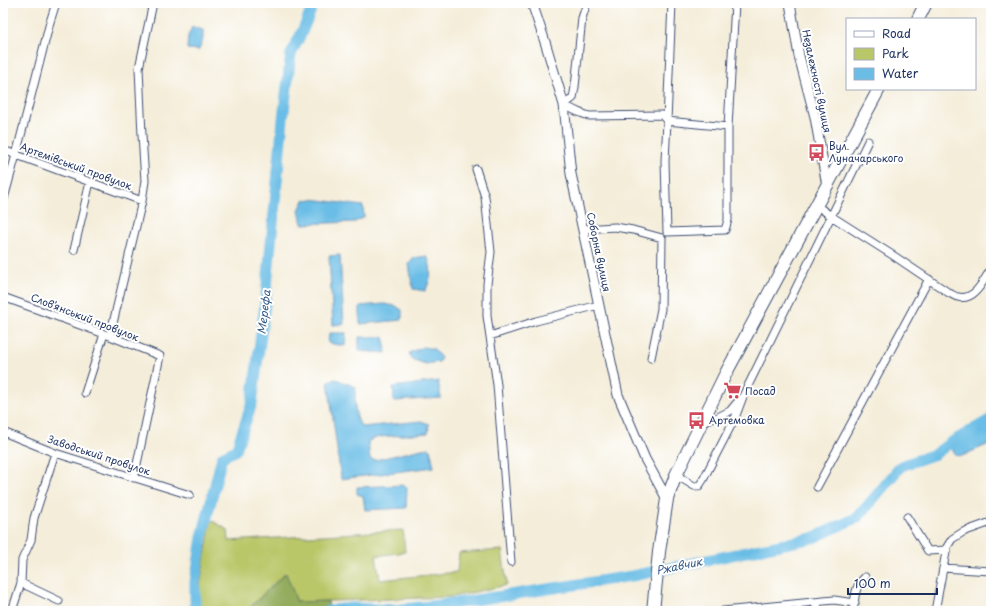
<svg xmlns="http://www.w3.org/2000/svg" width="994" height="614" font-family="'Playpen Sans',sans-serif">
  <rect width="100%" height="100%" fill="#fff"/>
  <filter id="ink" filterUnits="userSpaceOnUse"><feTurbulence type="fractalNoise" baseFrequency=".025" numOctaves="2"/><feDisplacementMap in="SourceGraphic" scale="8" xChannelSelector="R" yChannelSelector="G"/><feConvolveMatrix kernelMatrix="1 2 1 2 8 2 1 2 1" color-interpolation-filters="sRGB"/></filter>
  <filter id="wash" filterUnits="userSpaceOnUse"><feTurbulence type="fractalNoise" baseFrequency=".012" numOctaves="4" result="noise"/><feDisplacementMap in="SourceGraphic" scale="16" xChannelSelector="R" yChannelSelector="G"/><feGaussianBlur stdDeviation="0.9" result="paint"/><feColorMatrix in="noise" values="0 0 0 0 0 0 0 0 0 0 0 0 0 0 0 0 0 1.4 0 .05"/><feComposite in="paint" operator="in"/></filter>
  <g filter="url(#wash)">
    <rect width="100%" height="100%" fill="#f4edd9"/>
    <path fill="#bac769" stroke="#6a7b64" d="M211,520l17,10 1,11 174,-11 2,22 -29,4 4,24 77,-8 2,-19 43,-3 5,35 -55,12 -155,5 -12,-29 -39,38h-46l-3,-7z"/>
    <path fill="#93ac5d" stroke="#576e5e" d="M286,573l11,29 31,-1 1,10h-83z"/>
    <path fill="#6bbde6" stroke="#4376a2" d="M192,27l11,3v9l-4,11 -12,-1 1,-13z
      M312,199l51,7 1,11 -9,5 -53,2 -3,-14 5,-10z
      M340,255l4,69 -11,1 -4,-69z
      M427,256c6,13 4,24 -2,35l-12,-2 -4,-25 5,-6z
      M384,304l12,2 6,4v10l-42,4v-18z
      M329,333h17l-1,13 -17,-3z
      M359,337h25l2,16 -27,-2z
      M423,347l11,2 7,9 -2,4 -13,2 -15,-5 -2,-6z
      M336,379l20,8c-2,12 -2,31 6,40l59,-6 8,3 -1,9 -49,4 -11,4 2,18 5,1 47,-11 8,-1 4,19 -93,12 -13,-98z
      M438,381l3,17 -47,3 -1,-14z
      M991,419v24l-29,13 -7,-1 -5,-12z
      M405,485l2,3 -1,20 -41,2 -2,-14 -6,-2v-7z"/>
    <g fill="none" stroke-linecap="round" stroke-linejoin="round">
      <path stroke="#6bbde6" stroke-width="11" d="M196,611l-1,-4v-25l7,-45 20,-80 14,-7 16,-47 14,-107 17,-177 8,-65 11,-22 12,-29
        M328,611l23,-3 43,2 63,-7 175,-27 181,-38 45,-21 43,-51 34,-12 15,-11 41,-24"/>
    </g>
  </g>
  <g filter="url(#ink)">
    <g fill="none" stroke-linecap="round" stroke-linejoin="round">
      <defs>
        <path id="street" d="M587,3l-5,15 -7,69 -2,11 -9,7 14,7 11,4 73,-1 5,6 61,6
          M672,3l-5,118 -2,40 2,71 58,-2 3,-10v-93l7,-124
          M3,150l139,51
          M476,169l9,28 6,55 -4,32v32l10,69 14,177
          M3,202l13,-47 34,-133 6,-19
          M816,205l15,11 63,40 55,37c3,1 6,4 9,4 17,4 25,-16 33,-28
          M583,229l32,-2 18,3 29,8 -1,71 -10,49
          M74,250l16,-68
          M3,297l107,39 50,20 -26,122
          M110,336l32,-135 3,-20 -3,-46 -3,-67 14,-65
          M490,336l46,-15 63,-16
          M85,393l19,-59
          M702,421l14,-3 14,-7 10,-12
          M3,432l52,21 135,42
          M676,475l18,11h5l4,-6 32,-62 9,-24 124,-253
          M817,487l112,-208
          M907,517l21,34 19,-1
          M943,568l48,3
          M21,583l38,18
          M12,611l9,-28 1,-23 9,-20 3,-22 21,-65
          M723,611l111,-11 21,3
          M814,611l5,-9
          M853,611c3,-15 0,-22 12,-34
          M935,611l12,-64 5,-8 11,-7 28,-10"/>
        <path id="secondary" d="M532,3l14,42 18,60 7,69 47,221 27,64 22,40
          M790,3l9,53 16,61 12,69"/>
        <path id="highway" d="M918,19l8,-16
          M653,611l6,-59 8,-53 9,-24 50,-102 153,-284"/>
      </defs>
      <use href="#street" stroke="#3c4c70" stroke-width="9"/>
      <use href="#secondary" stroke="#3c4c70" stroke-width="11"/>
      <use href="#highway" stroke="#3c4c70" stroke-width="14"/>
      <use href="#street" stroke="#fff" stroke-width="7"/>
      <use href="#secondary" stroke="#fff" stroke-width="9"/>
      <use href="#highway" stroke="#fff" stroke-width="12"/>
    </g>
  </g>
  <defs>
    <symbol id="bus-bare" viewBox="-9 -9 18 18"><path d="M-5-6H5V4H4V6H2V4H-2V6H-4V4H-5ZM-3.5-4V0h7V-4ZM-3.5 1.2v1.5H-2V1.2ZM2 1.2v1.5H3.5V1.2Z" fill="#d1495b" stroke="#fff" stroke-width="2.5" paint-order="stroke"/></symbol>
    <symbol id="supermarket-bare" viewBox="-9 -9 18 18"><path d="M-6-5.5h2.5l.6 2H6L4.5 2H-2.5L-4.4-4H-6ZM-1.5 3.2a1.3 1.3 0 1 0 .1 0ZM3 3.2a1.3 1.3 0 1 0 .1 0Z" fill="#d1495b" stroke="#fff" stroke-width="2.5" paint-order="stroke"/></symbol>
  </defs>
  <g fill-rule="evenodd">
    <use href="#bus-bare" x="804" y="140" width="25" height="25"/>
    <use href="#supermarket-bare" x="720" y="378" width="25" height="25"/>
    <use href="#bus-bare" x="684" y="408" width="25" height="25"/>
  </g>
  <g text-anchor="middle" stroke-width="4" stroke-linejoin="round" paint-order="stroke">
    <g font-size="10" fill="#1b2f5e" stroke="#fff">
      <text transform="translate(817 81) rotate(78)" y="4">Незалежності вулиця</text>
      <text transform="translate(76 166) rotate(20)" y="4">Артемівський провулок</text>
      <text transform="translate(599 252) rotate(78)" y="4">Соборна вулиця</text>
      <text transform="translate(85 317) rotate(21)" y="4">Слов’янський провулок</text>
      <text transform="translate(99 455) rotate(18)" y="4">Заводський провулок</text>
    </g>
    <g font-size="10" fill="#1b2f5e" stroke="#fff" text-anchor="start">
      <text x="829" y="150">Вул.<tspan x="829" dy="12">Луначарського</tspan></text>
      <text x="745" y="395">Посад</text>
      <text x="709" y="424">Артемовка</text>
    </g>
    <g font-size="11" font-style="italic" fill="#335a87" stroke="#fff">
      <text transform="translate(264 312) rotate(-83)" y="4">Мерефа</text>
      <text transform="translate(679 566) rotate(-12)" y="4">Ржавчик</text>
    </g>
  </g>
  <rect width="994" height="614" fill="none" stroke="#fff" stroke-width="16"/>
  <rect x="846" y="18" width="130" height="72" fill="#ffffff" stroke="#a4acbf"/>
  <rect x="854" y="31" width="20" height="6" fill="#ffffff" stroke="#a4acbf"/>
  <text x="882" y="38" font-size="12" fill="#1b2f5e">Road</text>
  <rect x="854" y="48" width="20" height="12" fill="#bac769" stroke="#a4acbf"/>
  <text x="882" y="58" font-size="12" fill="#1b2f5e">Park</text>
  <rect x="854" y="68" width="20" height="12" fill="#6bbde6" stroke="#a4acbf"/>
  <text x="882" y="78" font-size="12" fill="#1b2f5e">Water</text>
  <path d="M848 588v6h89v-6" fill="none" stroke="#1b2f5e" stroke-width="2"/>
  <text x="854" y="588" font-size="12" fill="#1b2f5e" stroke="#ffffff" stroke-width="3" paint-order="stroke">100 m</text>
</svg>
